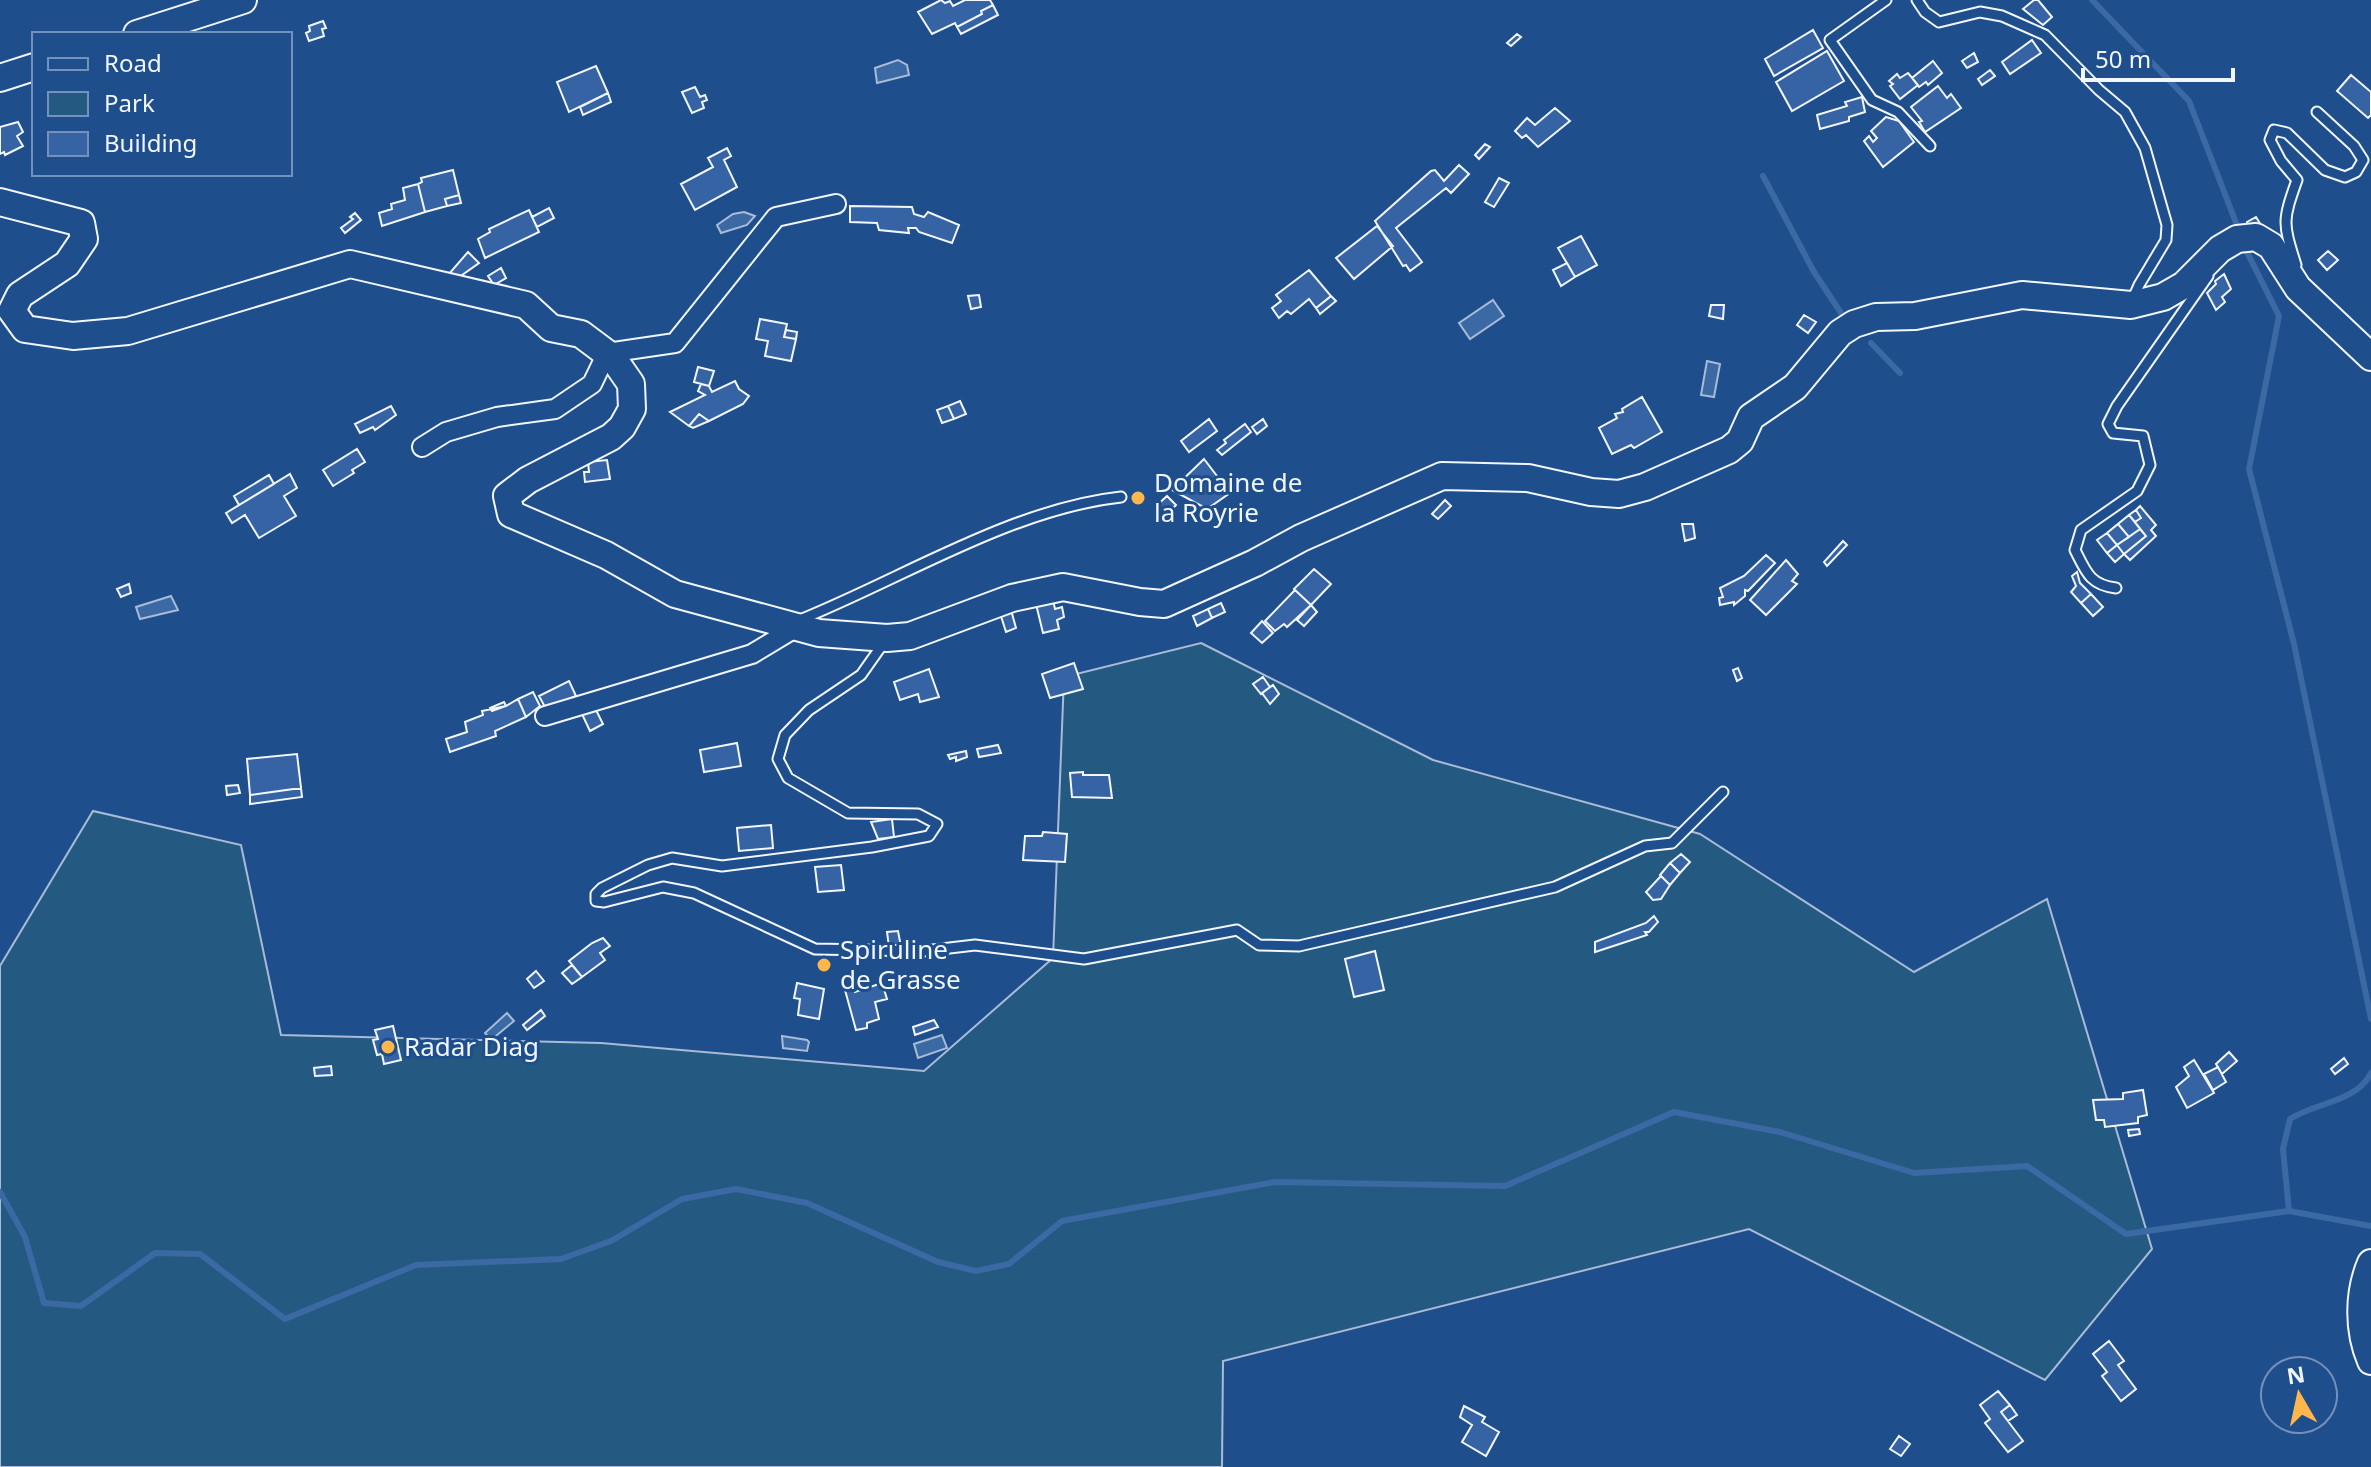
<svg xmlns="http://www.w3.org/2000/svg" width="2371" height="1467" font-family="'Noto Sans',sans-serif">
  <rect width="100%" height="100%" fill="#1f4e8c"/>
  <path fill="#245a82" stroke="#a8bbd7" stroke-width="2" d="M1201,643l232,117 267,74 214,138 133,-73 105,350 -107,131 -296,-151 -526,132 -1,106h-1222v-501l93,-155 148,34 40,190 320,8 323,28 129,-113 11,-281z"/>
  <path fill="#3b69a3" stroke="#a8bbd7" stroke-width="2" d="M898,60l9,5 2,10 -32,8 -2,-15z
    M744,212l11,4 -8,9 -26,8 -4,-8 16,-11z
    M1493,300l11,16 -34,23 -11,-16z
    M1707,361l13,3 -6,33 -13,-2z
    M171,596l7,14 -38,9 -4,-12z
    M507,1013l7,8 -23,19 -6,-7z
    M942,1035l5,13 -29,10 -4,-14z
    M782,1036l25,4 2,2 -2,9 -24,-3z"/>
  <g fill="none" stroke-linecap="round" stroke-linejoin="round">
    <path stroke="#3b69a3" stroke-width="6" d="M2092,0l97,101 49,127
      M1763,176l51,96 27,41
      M2245,248l34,68 -30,153 45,175 77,375
      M1871,343l29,30
      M0,1192l25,45 19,66 37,3 74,-53 45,1 85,65 131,-54 145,-6 50,-18 71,-42 54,-10 71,14 131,59 38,9 33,-7 53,-43 213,-39 230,4 169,-74 106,20 134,41 113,-7 99,68 163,-23 82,15
      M2289,1211l-6,-62 7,-30c24,-16 67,-17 81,-46"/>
  </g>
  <path fill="#3563a3" stroke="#f2f6ff" stroke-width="2" d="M941,0l4,3 5,-2 3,5 12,-6h25l3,5 -12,6 1,3 -25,13 -2,-4 -23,11 -14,-22z
    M2034,0h4l14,17 -9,8 -20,-16z
    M993,5l5,10 -37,19 -4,-7 25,-13 -1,-3z
    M323,21l3,7 -4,1 2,7 -15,5 -3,-8 4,-2 -1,-5z
    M1813,30l10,18 -49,28 -9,-17z
    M1517,34l4,3 -10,9 -4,-3z
    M2032,40l9,13 -31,21 -8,-12z
    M1827,51l17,30 -52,30 -16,-29z
    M1974,53l4,9 -11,6 -5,-7z
    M1933,61l9,12 -14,12 -2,-3 -7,5 -7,-9z
    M596,66l12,27 -39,19 -12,-30z
    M1990,70l5,6 -13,9 -4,-6z
    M1908,73l10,12 -18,14 -10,-13 3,-2 -4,-3 8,-7 3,4z
    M2351,75l20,17v23l-3,3 -31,-27z
    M1938,86l9,12 4,-4 10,14 -36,24 -6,-10 3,-1 -11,-14z
    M695,87l5,10 5,-2 2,5 -5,2 2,6 -12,5 -10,-21z
    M608,93l3,9 -28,13 -3,-8z
    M1862,97l3,15 -16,5v4l-29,8 -3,-14 30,-9 -2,-4z
    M1555,108l15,13 -32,26 -12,-12 -4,3 -7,-7 12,-13 8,7z
    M1886,117l13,4 15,21 -31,25 -19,-26 5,-5 4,6 4,-4 -6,-7z
    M18,122l5,10 -6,4 6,10 -18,9 -1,-3 -4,2v-27z
    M1485,144l5,3 -11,12 -4,-4z
    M727,148l4,8 -7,4 13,27 -42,23 -14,-26 32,-17 -5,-9z
    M1459,165l10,9 -18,19 -5,-5 -50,40 26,34 -12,9 -4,-6 -3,1 -28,-45 56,-50 4,-1 9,11z
    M453,170l6,25 -14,4 2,7 -22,6 -7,-28 4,-2 -1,-4z
    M1499,178l10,5 -15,24 -9,-5z
    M418,184l7,28 -43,14 -3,-13 13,-4 -1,-5 14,-4 -2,-12z
    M459,195l2,8 -14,3 -2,-7z
    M850,206l62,1 2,7 10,3 4,-5 31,13 -7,18 -33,-11 -3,-4h-8l1,5 -30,-3 -2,-7 -27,-1z
    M549,208l5,10 -17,9 -5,-10z
    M529,210l10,22 -54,26 -7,-19 12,-7 -1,-3z
    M355,213l6,7 -16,13 -4,-5 12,-9 -3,-2z
    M2256,217l8,13 -17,4v-12z
    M1377,226l16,20 -39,33 -18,-21z
    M1581,236l16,29 -22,12 -17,-29z
    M2328,251l10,9 -11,10 -9,-10z
    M468,252l11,11 -24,17 -7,-5z
    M1567,263l8,14 -14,9 -8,-16z
    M501,268l5,10 -12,7 -6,-9z
    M1309,270l22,26 -15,12 -7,-9 -18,15 -4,-3 -8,7 -7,-10 9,-7 -5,-6z
    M2224,274l7,15 -9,8 3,5 -9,8 -9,-17 9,-9 -1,-3z
    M979,295l2,12 -10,2 -3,-13z
    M1331,296l5,5 -16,13 -4,-6z
    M1711,305h13l-1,14 -14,-3z
    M1804,315l12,7 -8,11 -11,-8z
    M760,319l27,5 -3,13 12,2 -5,22 -26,-5 3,-15 -12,-2z
    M786,330l11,2 -1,7 -12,-2z
    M698,367l16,4 -5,15 -15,-4z
    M735,381l4,8 10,7 -6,8 -34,17 -10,-7 -10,12 -19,-14 35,-17 -7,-4 3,-7 8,2 3,6z
    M1642,397l20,35 -28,16 -3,-3 -19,9 -13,-26 18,-10 -2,-4 8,-2 -1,-3z
    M960,401l6,13 -12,5 -6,-13z
    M391,406l5,9 -21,15 -2,-3 -13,6 -5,-9z
    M948,406l6,13 -12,4 -5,-13z
    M699,414l10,7 -16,7 -4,-2z
    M1209,419l8,12 -28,21 -8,-11z
    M1263,419l4,7 -10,8 -5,-7z
    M1245,424l6,8 -29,23 -5,-5 9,-7 -2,-3z
    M357,449l8,13 -13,8 2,3 -21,13 -10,-16z
    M1204,459l26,34 -23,16 -35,-19z
    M607,460l3,19 -25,3 -1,-10h5l-1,-10z
    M290,474l7,14 -13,8 12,20 -37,22 -14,-23 -13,8 -6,-10z
    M269,475l5,9 -35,21 -5,-9z
    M1167,496l9,9 -12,13 -9,-11z
    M1445,500l6,6 -13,13 -6,-5z
    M2140,506l16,19 -5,5 5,6 -26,24 -6,-6 22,-18 -11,-14 6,-4 -5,-8z
    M2136,510l5,8 -6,4 -6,-7z
    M2129,515l11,14 -11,8 -11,-13z
    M1682,524h11l2,14 -10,3z
    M2118,524l11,13 -12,8 -10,-12z
    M2140,529l6,7 -22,18 -7,-9z
    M2107,533l10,12 -10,8 -10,-13z
    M1843,541l4,4 -20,21 -3,-4z
    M2117,545l7,9 -9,8 -8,-9z
    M1766,555l9,8 -27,28 -3,-1v6l-11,9v-3l-14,3 -1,-7 4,-1 -3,-9 24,-12z
    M1786,560l12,14 -6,7 5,3 -31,31 -16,-15z
    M1314,569l17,15 -20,21 -17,-16z
    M2077,572l3,11 11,11 -10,9 -10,-11 5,-6 -4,-10z
    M129,584l2,9 -10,4 -4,-8z
    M1295,590l16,15 -24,22 -3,-3 -9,7 -10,-10z
    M2091,594l12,13 -10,9 -12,-13z
    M1053,600l2,9 7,-2 2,10 -7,3 2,9 -16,4 -7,-29z
    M1221,603l4,9 -13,6 -4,-9z
    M1311,605l6,7 -13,14 -7,-6z
    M1208,609l4,9 -15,8 -4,-10z
    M1011,610l5,18 -10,4 -6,-19z
    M1262,621l11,12 -11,10 -11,-10z
    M1074,663l9,26 -33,9 -8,-24z
    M1738,668l4,10 -5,3 -4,-11z
    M929,669l10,28 -19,5 -2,-8 -18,6 -6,-18z
    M1263,677l7,10 -9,7 -8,-10z
    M569,681l7,15 -30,13 -7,-13z
    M1273,685l6,9 -9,10 -8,-11z
    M533,692l7,14 -14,11 -8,-18z
    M518,699l8,18 -31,14 1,5 -46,16 -4,-13 21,-7 -2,-10 18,-7 -1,-4 24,-5z
    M504,702l2,4 -14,5 -2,-3z
    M595,708l8,16 -13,7 -9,-19z
    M737,743l4,23 -37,6 -4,-22z
    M998,745l3,8 -22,4 -2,-8z
    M966,751l1,6 -11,4v-4l-6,2 -2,-4z
    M297,754l4,34 -51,7 -3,-36z
    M1083,772v3h26l3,23 -40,-1 -2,-24z
    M238,785l2,8 -13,2 -1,-9z
    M301,788l1,9 -52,7v-9z
    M892,819l2,18 -16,2 -7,-17z
    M771,825l2,23 -34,3 -2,-23z
    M1043,832l24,2 -2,28 -42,-2 2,-24h17z
    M1681,854l9,8 -10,11 -10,-10z
    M1670,863l10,10 -10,12 -10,-10z
    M841,865l3,25 -26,2 -3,-25z
    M1661,876l9,9 -9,14 -8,1 -7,-8z
    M1654,916l4,6 -9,10h-4l2,3 -52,17v-10l51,-19z
    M898,931l3,16h-12l-2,-15z
    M603,938l7,8 -10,7 5,7 -23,17 -13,-16 23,-18z
    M1375,951l9,39 -30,7 -9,-38z
    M572,965l10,12 -10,7 -10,-11z
    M536,971l8,10 -10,7 -7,-9z
    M797,983l27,6 -5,30 -21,-4 2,-16 -6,-1z
    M882,983l5,16 -12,3 4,17 -12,4v5l-11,2 -11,-40 9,-2 1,4z
    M541,1010l4,6 -18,14 -4,-5z
    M934,1020l4,7 -23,8 -2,-8z
    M393,1026l8,34 -17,4 -2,-10 -5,1 -4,-15 5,-1 -3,-9z
    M2229,1052l8,9 -15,13 -6,-10z
    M2344,1058l4,6 -13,10 -4,-5z
    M2194,1060l20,33 -27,15 -11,-21 13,-11 -5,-9z
    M331,1066l1,9 -17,1 -1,-8z
    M2218,1067l8,15 -13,8 -9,-16z
    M2143,1090l4,25 -9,2v6l-33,4 -1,-7h-8l-3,-20 30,-1v-6z
    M2139,1129l1,5 -11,2 -1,-6z
    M2109,1341l15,20 -6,4 18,24 -15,12 -19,-25 5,-4 -14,-18z
    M1998,1391l12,14 -9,7 22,29 -15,11 -23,-29 5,-4 -10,-14z
    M2010,1405l7,10 -9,6 -7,-9z
    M1464,1406l21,11 -3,5 17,10 -13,24 -24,-14 10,-17 -12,-8z
    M1899,1436l11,8 -9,12 -11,-7z"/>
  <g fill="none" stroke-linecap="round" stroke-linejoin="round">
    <defs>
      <path id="lane" d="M1886,0l-56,40 42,60 26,12 32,34
        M1917,0l8,12 14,10 41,-10 22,4 43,19 54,55 26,22 20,36 22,77 -1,15 -27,45 -7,16
        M2296,265c-13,-42 -14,-43 1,-85l-16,-19 -11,-21 4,-10 13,3 38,37 20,7 11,-5 7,-12 -9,-14 -37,-34
        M2116,588c-26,-3 -30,-16 -41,-38l6,-20 56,-39 13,-26 -7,-29 -30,-3 -5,-9 9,-18 91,-130
        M797,621c103,-41 214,-112 324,-124
        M885,641l-24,34 -52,35 -24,25 -7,24 10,19 60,35 70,1 19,10 -8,12 -57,11 -150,19 -50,-8 -24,7 -46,23 -6,6v7l8,1 59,-15 31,6 121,56 109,2 51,-6 109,14 153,-29 22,15 40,1 256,-59 90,-41 27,-3 51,-51"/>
      <path id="street" d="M422,447l24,-15 51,-15 58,-8 37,-25 15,-31 68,-10 101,-126 60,-13
        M545,716l207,-62 43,-26"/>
      <path id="secondary" d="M137,34l106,-34
        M0,78l34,-11
        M0,202l81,21 3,16 -17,25 -47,31 -8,16 13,18 48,7 55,-5 222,-67 176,41 25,23 30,6 32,24 18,26 1,25 -10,18 -11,10 -83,43 -21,16 4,18 95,41 69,39 144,39 68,5 23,-2 102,-38 51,-11 77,15 24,2 91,-41 46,-25 141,-62 86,2 63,14 28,2 26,-7 84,-37 11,-9 11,-24 44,-30 45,-54 14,-9 22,-7 39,-1 107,-21 109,10 32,-8 21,-12 36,-36 17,-10 19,-2 15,9 27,42 73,69
        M2371,1263c-13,30 -13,68 0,98"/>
    </defs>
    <use href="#lane" stroke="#f2f6ff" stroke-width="13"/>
    <use href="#street" stroke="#f2f6ff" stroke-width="22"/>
    <use href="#secondary" stroke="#f2f6ff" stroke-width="30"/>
    <use href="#lane" stroke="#1f4e8c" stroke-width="9"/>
    <use href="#street" stroke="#1f4e8c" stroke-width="18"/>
    <use href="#secondary" stroke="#1f4e8c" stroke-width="26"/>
  </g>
  <g fill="#ffb74d" stroke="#1f4e8c" stroke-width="3">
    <circle cx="1138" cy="498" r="8"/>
    <circle cx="824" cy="965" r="8"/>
    <circle cx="388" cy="1047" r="8"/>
  </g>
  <g text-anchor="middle" stroke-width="6" stroke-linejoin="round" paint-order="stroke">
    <g font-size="26" fill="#f2f6ff" stroke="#1f4e8c" text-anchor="start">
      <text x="1154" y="492">Domaine de<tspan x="1154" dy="30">la Royrie</tspan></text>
      <text x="840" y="959">Spiruline<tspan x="840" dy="30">de Grasse</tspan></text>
      <text x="404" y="1056">Radar Diag</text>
    </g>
  </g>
  <rect x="32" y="32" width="260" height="144" fill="#1f4e8c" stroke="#7391ba" stroke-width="2"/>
  <rect x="48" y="58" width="40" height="12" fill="#1f4e8c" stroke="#7391ba" stroke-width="2"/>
  <text x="104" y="72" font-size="24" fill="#f2f6ff">Road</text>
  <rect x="48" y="92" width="40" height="24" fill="#245a82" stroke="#7391ba" stroke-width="2"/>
  <text x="104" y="112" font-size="24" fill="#f2f6ff">Park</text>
  <rect x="48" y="132" width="40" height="24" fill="#3563a3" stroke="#7391ba" stroke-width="2"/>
  <text x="104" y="152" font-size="24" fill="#f2f6ff">Building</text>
  <g transform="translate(2299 1395) rotate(351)"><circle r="38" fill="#1f4e8c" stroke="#7391ba" stroke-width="2"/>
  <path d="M0-6L14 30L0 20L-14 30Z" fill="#ffb74d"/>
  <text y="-12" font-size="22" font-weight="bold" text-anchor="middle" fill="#f2f6ff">N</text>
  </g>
  <path d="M2083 68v12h150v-12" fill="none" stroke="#f2f6ff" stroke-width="4"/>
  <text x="2095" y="68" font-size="24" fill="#f2f6ff" stroke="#1f4e8c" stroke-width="6" paint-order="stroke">50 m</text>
</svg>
